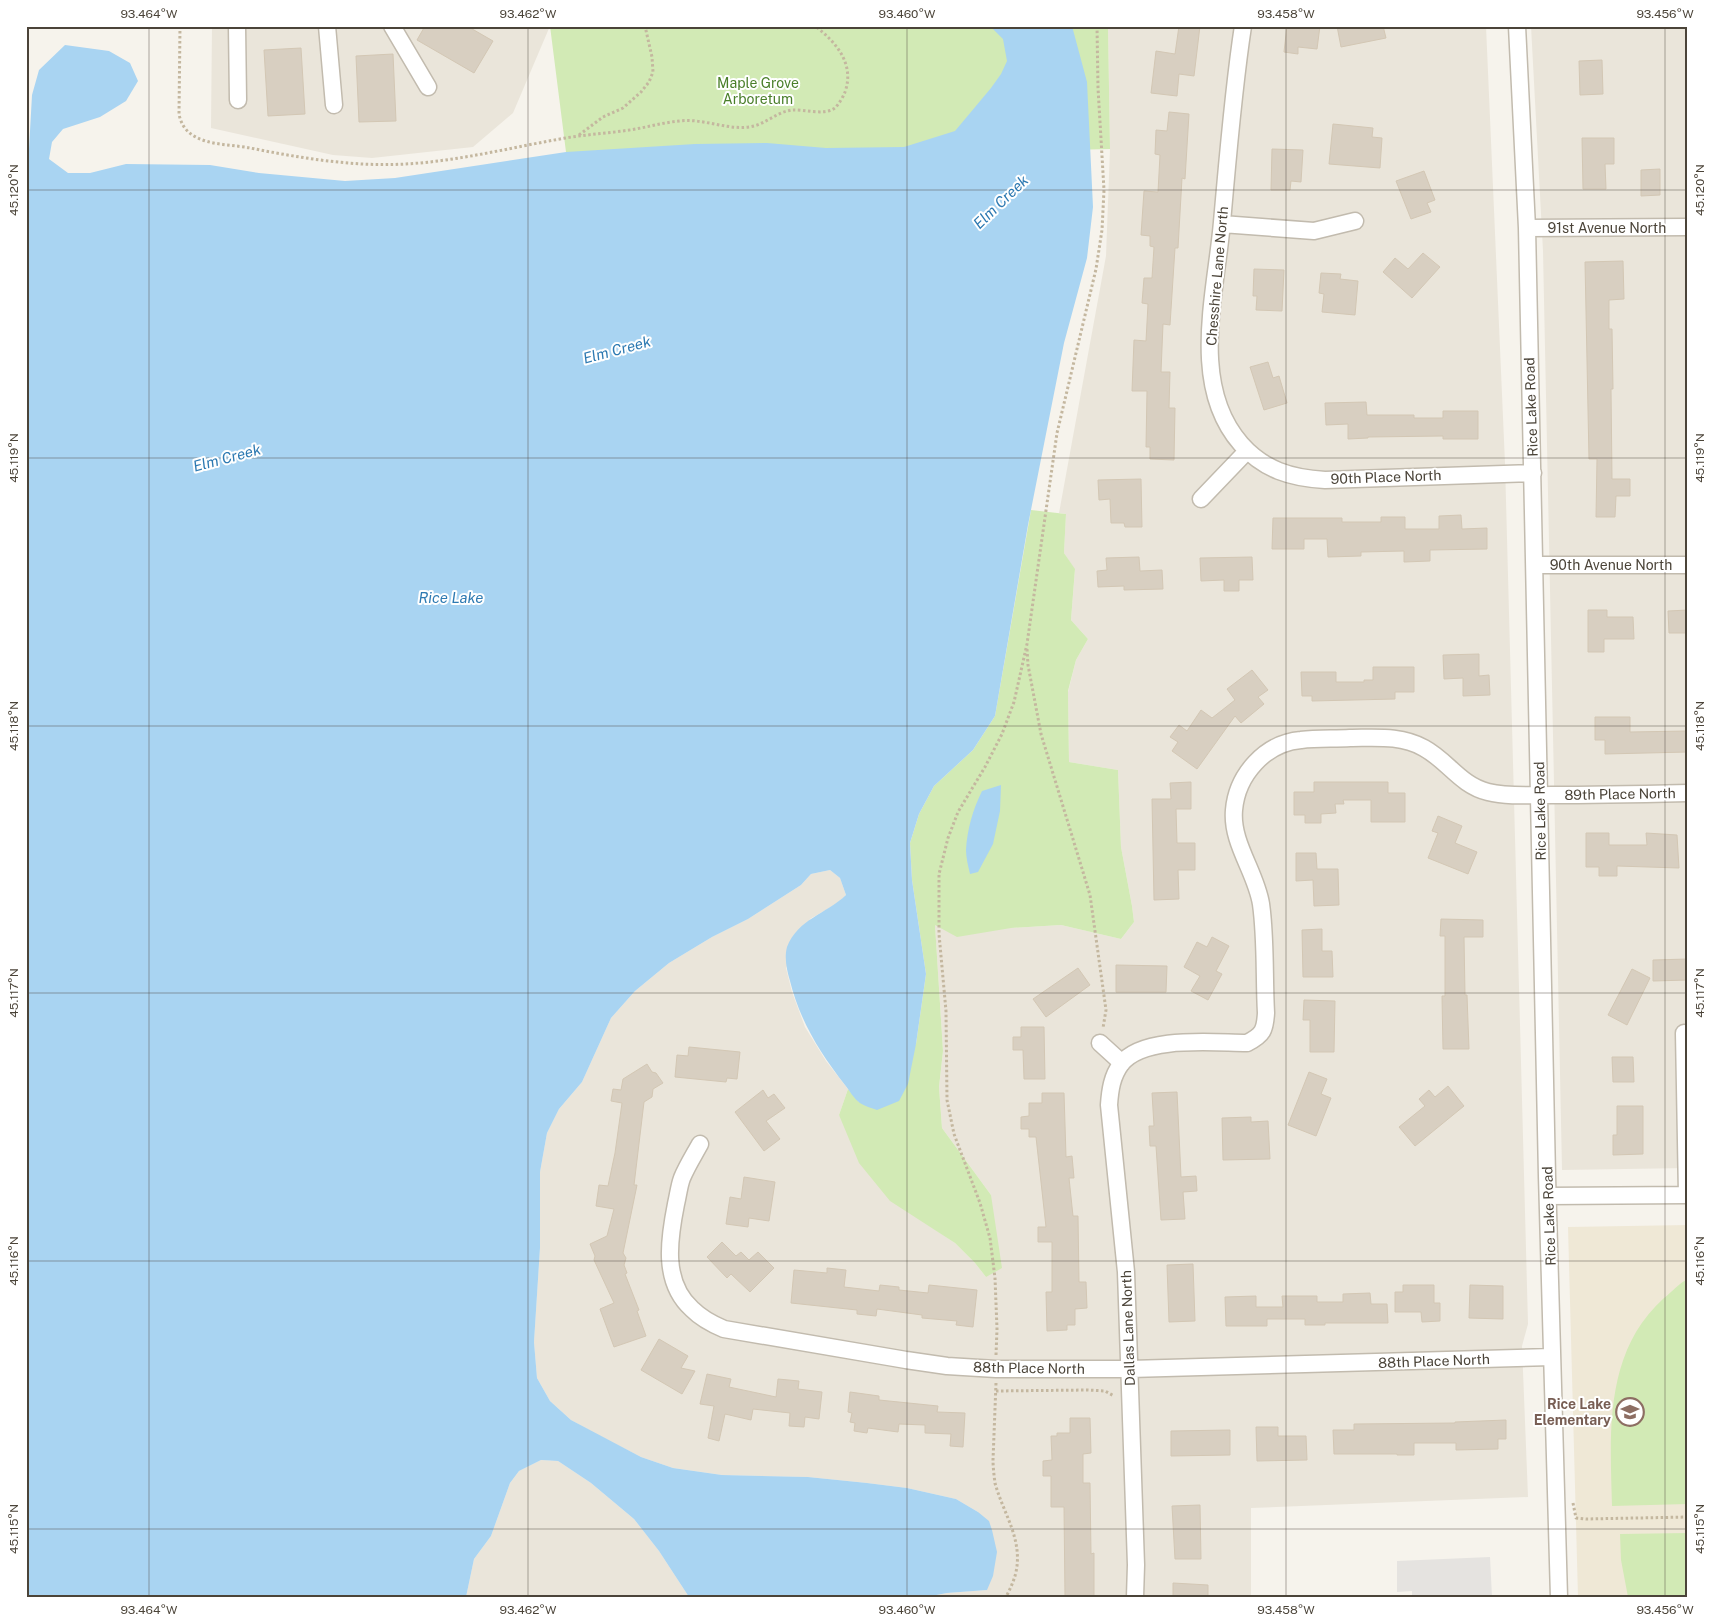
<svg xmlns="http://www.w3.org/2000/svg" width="1714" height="1623" font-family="'Public Sans',sans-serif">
  <rect width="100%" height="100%" fill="#f6f3ec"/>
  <path fill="#eae5da" d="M212,26h338l-37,87 -40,34 -101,11 -39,-3 -122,-27z
    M1108,26h378l19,437 23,861 -6,22 6,151 -277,11v89h-325l21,-4 40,-3 -9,-78 -22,-13 -49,-11 -40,-5 -59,-6 -86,-2 -49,-7 -32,-11 -41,-21 -29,-16 -21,-19 -13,-23 -3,-36 6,-94v-76l7,-39 12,-24 23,-27 29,-64 24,-27 34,-28 43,-26 36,-18 53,-34 10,-11 19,-4 10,8 6,17 -8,8 -28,16 -24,49 6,24 13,35 21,34 22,28 -9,26 88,109 28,19 20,20 11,14 5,-82 -49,-67 -3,-41 4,-36 -8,-126 76,3 50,-3 60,14 13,-17 -2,-16 -11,-59 -3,-77 -49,-8 -1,-70 8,-32 12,-21 -17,-19 4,-50 -11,-17 2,-39 -7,-1 47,-257 4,-107z
    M1531,26h157v1142l-126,2 -19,-919z
    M541,1460l17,1 33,22 43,36 25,32 30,46h-223l8,-38 17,-23 19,-53 9,-12z"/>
  <path fill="#efe8d6" d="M1688,1225v372h-110l-10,-370z"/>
  <path fill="#d2eab5" d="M550,26h558l2,123 -331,8 -213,-5z
    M1031,510l35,4 -2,39 11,16 -4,51 17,19 -12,21 -8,31 1,71 49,8 3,77 11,59 2,16 -13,17 -60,-14 -50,3 -54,9 -22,-12 8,126 -4,36 3,41 49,67 11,73 -16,9 -11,-14 -20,-20 -65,-42 -31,-38 -20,-48 9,-26 11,13 57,-58 10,-70 -14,-94 -2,-37 9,-29 15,-28 39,-36 22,-34z
    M1688,1279v225l-76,2c-2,-74 -8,-154 52,-208 8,-6 15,-15 24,-19z
    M1688,1533v64h-60l-7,-37 -1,-26z"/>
  <path fill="#e5e3e0" d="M1490,1557l2,40h-80v-6l-15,1v-31z"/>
  <path fill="#a9d4f2" d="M947,26h125l15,56 6,125 -6,51 -23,85 -36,182 -33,191 -22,34 -39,36 -15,28 -9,29 2,37 14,94 -10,70 -8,40 -9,17 -22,9c-5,-2 -13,-4 -17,-7 -6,-4 -11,-13 -15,-18 -25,-32 -45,-64 -55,-104 -3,-10 -6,-23 -3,-34 11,-28 39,-33 59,-52l-6,-17 -10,-8 -19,4 -10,11 -53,34 -36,18 -43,26 -34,28 -24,27 -29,64 -23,27 -12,24 -7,39v76l-6,94 3,36 13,23 21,19 70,37 32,11 49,7 86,2 59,6 40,5 49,11 22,13 11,9 3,9 5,22 -4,24 -6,14 -40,3 -21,4h-237l-30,-46 -25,-32 -43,-36 -33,-22 -17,-1 -22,11 -9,12 -19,53 -17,23 -8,38h-440v-1440l3,-8 3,-54 7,-25 26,-25 44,6 21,12 8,18 -12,20 -26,16 -37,12 -11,13 -3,17 19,14h22l36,-9 84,1 49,8 86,8 50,-3 171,-26 129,-8 72,-1 59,5 78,-1 51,-16 36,-43 10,-14 6,-13 -4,-22 -11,-11h-32z
    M1001,785l-1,26 -7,33 -15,28 -8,2c-2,-8 -4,-17 -4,-24 1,-20 7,-41 16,-59z"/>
  <path fill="#d8cfc1" stroke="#d3c7b4" d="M425,26h42l26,15 -19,32 -57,-33z
    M1179,26h21l-6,50 -15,-2 -2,22 -26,-3 5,-42 19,3z
    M1287,26h33l-3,23 -19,-2v7l-14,-2z
    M1337,26h46l3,12 -45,9z
    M301,48l4,66 -37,2 -4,-66z
    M393,54l3,67 -37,1 -3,-66z
    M1602,60l1,34 -23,1 -1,-34z
    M1169,112l20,2 -4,65 -3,-1 -4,70h-3l-5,77 -7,-1 -2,48h9l-1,36h6l-1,52 -24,-1v-12h-4l1,-56h-15l2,-51 12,1 2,-37 -6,-1 2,-25h8l2,-31 -4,-1v-10l-9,-1 3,-44 14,1 2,-37 -5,-1 1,-24 11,1z
    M1333,124l40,4 -1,9 10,1 -2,30 -51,-4z
    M1582,138h32v26h-9l1,25h-23z
    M1272,149l31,1 -2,32 -10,-1 -1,9h-19z
    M1660,169v26l-19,1v-26z
    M1424,171l11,29 -8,3 4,9 -20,7 -15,-38z
    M1423,253l17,14 -28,31 -29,-26 12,-14 13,11z
    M1623,261l1,38 -15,1v29h3l1,60h-2l1,90h18v17h-14l-1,21h-19l1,-58h-8l-4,-197z
    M1254,269l30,1 -2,41 -26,-1 1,-14h-4z
    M1321,273l20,1 -1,5 18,2 -3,34 -33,-3 2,-18 -5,-1z
    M1268,362l5,16 6,-2 8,27 -23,7 -14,-43z
    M1366,402l1,13h47v3h29v-7h35v28h-35v-3l-75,1v1l-20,1v-15l-22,1 -1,-22z
    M1141,479l1,48h-17l-1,-4h-13l-1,-24 -11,1 -1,-20z
    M1461,515l1,14 25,-1v21l-57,1v11l-26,1v-11l-43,1v4l-33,1 -1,-18h-23v10h-32l1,-31h69v4h39v-5h24v12h34v-13z
    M1139,557l1,14 22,-1 1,19 -39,1v-4l-26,1 -1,-16 10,-1 -1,-12z
    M1252,557l1,23h-14v11h-15v-11l-23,1 -1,-23z
    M1588,610h19v7h26l1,22h-30v13h-16z
    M1688,610v23h-19l-1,-22z
    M1479,654v22l10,-1 1,20 -27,1v-18l-19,1 -1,-24z
    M1373,667h41v25h-19v7l-83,2v-5h-10l-1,-24h35v10h28v-2h9z
    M1252,670l16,20 -10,7 6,7 -23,19 -6,-7 -38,53 -25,-18 6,-9 -8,-5 9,-12 8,6 14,-21 11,8 23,-18 -8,-11z
    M1595,717h35v15l57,-1 1,21 -83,2v-14h-10z
    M1191,782v27h-15l1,34h18v27h-17l1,29 -25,1 -2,-101h19l-1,-16z
    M1314,782h74v11h17v29h-34v-22h-28l1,4h-9l1,9 -15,1v9h-16v-8h-11v-23h20z
    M1438,816l24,10 -7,17 22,9 -9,22 -40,-16 10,-25 -6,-2z
    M1586,833h23v12h38l-1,-12 31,2 2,33 -62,-2v10h-18v-9h-13z
    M1296,853h20l1,16h21l1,36 -25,1 -1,-26 -17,1z
    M1441,919l42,1v17h-19l1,58h2l2,54h-26l-1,-53h3v-60h-5z
    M1322,929v22h10l1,26h-30l-1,-47z
    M1212,937l17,9 -13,25 6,3 -14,26 -17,-9 9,-15 -16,-9 13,-25 10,5z
    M1688,959v21l-35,1v-21z
    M1116,965l51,1 -1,26h-50z
    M1078,968l12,17 -44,32 -13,-18z
    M1632,969l18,9 -23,47 -19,-10z
    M1304,1000l31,1 -1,51h-24v-32h-7z
    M1021,1027h23l1,52h-21l-1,-29h-10v-13h8z
    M689,1047l51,5 -3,27 -10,-1 -1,4 -51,-5 2,-22 11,1z
    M1612,1057h21l1,25h-21z
    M647,1064l5,8 4,1 7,10 -10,6 -1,8 -8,5 -10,83h3l-14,68 3,5 -2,7 3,8 -2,1 14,36 -2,1 9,25 -32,11 -14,-38 14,-6 -20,-43 1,-4 -5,-12 17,-8 7,-27 -18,-3 3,-21 9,1 7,-33 7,-50 -11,-2 2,-12 8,1 2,-11z
    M1309,1072l18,7 -6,15 10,4 -15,38 -28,-11z
    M1448,1086l16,20 -49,40 -16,-19 26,-21 -6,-7 10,-9 6,7z
    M763,1090l5,8 6,-4 11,14 -19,13 14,18 -16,12 -29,-39z
    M1177,1092l4,85 15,-1 1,15 -14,1 2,27 -24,1 -5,-74h-6l-1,-20h5l-2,-33z
    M1042,1093h22l2,64 6,-1 2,22h-5l4,38h5l1,66h7l1,26 -12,1v16h-8v5l-20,1 -1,-39h6v-50h-14v-15h8l-10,-90h-7v-8h-8v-12l8,-1v-13h13z
    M1617,1106h26v48l-30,1v-20h4z
    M1251,1117v5l17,-1 2,38 -47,1 -1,-42z
    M744,1177l31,5 -6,39 -20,-3 -1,9 -22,-3 4,-27 11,2z
    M722,1242l14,14 5,-4 8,8 9,-8 16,16 -24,24 -19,-18 -4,4 -20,-21z
    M1193,1264l2,57 -26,1 -2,-57z
    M827,1268l19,2 -2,17 35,4 1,-6 19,2v3l29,3 1,-8 48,5 -4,37 -17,-2 1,-4 -35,-3v-3l-45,-6 -1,7 -19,-2v-4l-66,-7 3,-33 33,3z
    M1403,1285h31v18h6v18l-18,1 -1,-10h-26v-20h8z
    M1470,1285l33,1v33l-34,-1z
    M1370,1293l1,11h16l1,19h-63v2h-20v-6h-38v7h-41l-1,-29 31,-1v11h27l-1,-11h35v6h26v-8z
    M659,1339l29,17 -7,12 14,3 -13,23 -41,-24z
    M707,1374l24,5 -2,8 47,10 2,-18 21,2 -1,8 24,3 -3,27 -14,-2 -1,10 -15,-1 1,-13 -37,-4 -2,11 -26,-6 -6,27 -11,-3 6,-32 -14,-2z
    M850,1392l29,4v4l59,6 -1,6 28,1 -2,34 -13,-1 1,-12 -26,-1v-8l-26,-1 -1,8 -30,-4 -1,5 -13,-2 1,-8 -5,-1 2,-9 -4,-1z
    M1070,1418h20l1,35 -8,1v29h7l1,71 3,-1v44h-29l-1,-90h-13v-31h-8v-15l9,-1 -1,-24h6v-3h13z
    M1506,1420v19h-8v10l-42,1v-7h-42v12h-17v-1h-63l-1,-24h21v-6l101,-1v-1z
    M1256,1427h22v9h28l1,24 -50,1z
    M1230,1430v25l-59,1v-25z
    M1200,1505l1,54h-26l-3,-53z
    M1173,1583l35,2v12h-35z"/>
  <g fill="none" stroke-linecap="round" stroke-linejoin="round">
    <defs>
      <path id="minor" d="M237,26l1,74
        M327,26l7,79
        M392,26l36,61
        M1243,26c-10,65 -15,130 -21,196 -6,71 -33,163 19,222 23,26 50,34 84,36l208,-7
        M1517,26l10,202 20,948 12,421
        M1222,224l92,7 41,-10
        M1527,228l161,-1
        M1201,499l46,-48
        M1535,565h153
        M1684,1033l3,162
        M1100,1043l22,20
        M700,1144c-6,11 -13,22 -18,34 -3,8 -4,18 -6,26 -7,35 -14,78 16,105 9,9 20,15 32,20l182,31 41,6 49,3h134l422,-12
        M1548,1196l140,-1
        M1135,1597l1,-32 -10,-293 -17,-167c1,-15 3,-29 12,-41 22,-29 93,-21 126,-21 16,-8 18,-13 19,-30 -2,-36 0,-74 -5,-109 -5,-32 -30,-61 -27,-94 3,-35 31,-67 67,-70 16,-2 33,-1 49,-2 25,0 51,-3 74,10 24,13 36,37 64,44 20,5 43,3 64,3 45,0 91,-1 136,-2"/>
    </defs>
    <use href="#minor" stroke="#c2bbae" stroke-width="19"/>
    <path stroke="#c4b79f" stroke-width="3" stroke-dasharray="2.5 2.5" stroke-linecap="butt" d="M180,26l-1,88c6,33 46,29 71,34 51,10 103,19 156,16 52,-3 103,-16 154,-25 20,-4 41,-5 62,-8 19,-2 38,-8 57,-10 24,-3 47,9 70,6 16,-2 27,-15 43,-17 12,-1 32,6 43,-2 4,-4 8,-11 10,-16 10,-28 -9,-50 -30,-66
      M579,135l24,-18 20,-9 18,-16 8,-10 4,-10 -1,-15 -7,-31
      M1027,649l1,16 13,69 49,161 16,115 -3,18
      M996,1355l1,-26 -2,-51 -5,-40 -10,-35 -26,-69 -7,-34 -1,-89 -7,-77v-60l9,-36 10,-26 27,-45 17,-33 12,-32 13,-58 30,-211 39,-164 6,-39 2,-40 -6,-102 -1,-62
      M996,1383l-3,77c0,7 1,15 2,23 8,30 28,56 21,89 -2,9 -6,17 -10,25
      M996,1391l92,-1 17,1 9,5
      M1573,1503l3,15 10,1 102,-2"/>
    <use href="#minor" stroke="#fff" stroke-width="16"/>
  </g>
  <path fill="none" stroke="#4b4439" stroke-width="1" stroke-opacity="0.45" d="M149,26v1571M528,26v1571M907,26v1571M1286,26v1571M1665,26v1571M26,190h1662M26,458h1662M26,726h1662M26,993h1662M26,1261h1662M26,1529h1662"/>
  <defs>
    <symbol id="school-ring" viewBox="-11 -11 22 22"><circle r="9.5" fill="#fff" stroke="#8d6e63" stroke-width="1.5"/><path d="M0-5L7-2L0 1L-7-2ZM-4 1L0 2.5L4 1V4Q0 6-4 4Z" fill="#8d6e63"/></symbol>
  </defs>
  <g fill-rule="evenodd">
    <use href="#school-ring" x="1614" y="1396" width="32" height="32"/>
  </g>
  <g text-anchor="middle" stroke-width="4" stroke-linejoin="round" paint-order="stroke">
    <g font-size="14" fill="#4a7f2a" stroke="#fff">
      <text x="758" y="88">Maple Grove<tspan x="758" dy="16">Arboretum</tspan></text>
    </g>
    <g font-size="14" fill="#4b4439" stroke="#fff">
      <text x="1607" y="233">91st Avenue North</text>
      <text transform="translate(1217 276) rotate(-85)" y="5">Chesshire Lane North</text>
      <text transform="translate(1531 407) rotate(-92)" y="5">Rice Lake Road</text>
      <text transform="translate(1386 477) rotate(-2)" y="5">90th Place North</text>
      <text x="1611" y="570">90th Avenue North</text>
      <text transform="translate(1620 794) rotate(-1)" y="5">89th Place North</text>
      <text transform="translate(1540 811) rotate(-91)" y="5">Rice Lake Road</text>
      <text transform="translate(1549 1216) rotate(-92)" y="5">Rice Lake Road</text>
      <text transform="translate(1128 1328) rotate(-92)" y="5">Dallas Lane North</text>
      <text transform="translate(1434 1361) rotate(-2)" y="5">88th Place North</text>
      <text transform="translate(1029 1368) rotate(1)" y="5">88th Place North</text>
    </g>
    <g font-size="14" font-weight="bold" fill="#785e54" stroke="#fff" text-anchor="end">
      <text x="1611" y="1409">Rice Lake<tspan x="1611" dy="16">Elementary</tspan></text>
    </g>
    <g font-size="15" font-style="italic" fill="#2e7ab2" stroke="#fff">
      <text transform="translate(1001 202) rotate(-44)" y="5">Elm Creek</text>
      <text transform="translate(617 350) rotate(-15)" y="5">Elm Creek</text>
      <text transform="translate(227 458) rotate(-15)" y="5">Elm Creek</text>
      <text x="451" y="603">Rice Lake</text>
    </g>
  </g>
  <rect width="1714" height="1623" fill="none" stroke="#ffffff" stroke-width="55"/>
  <rect x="28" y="28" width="1658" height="1568" fill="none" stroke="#4b4439" stroke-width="2"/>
  <g font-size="12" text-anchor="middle" fill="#4b4439">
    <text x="149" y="18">93.464°W</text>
    <text x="528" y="18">93.462°W</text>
    <text x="907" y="18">93.460°W</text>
    <text x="1286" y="18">93.458°W</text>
    <text x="1665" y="18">93.456°W</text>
    <text transform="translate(14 190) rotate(-90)" y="4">45.120°N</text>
    <text transform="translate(1700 190) rotate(-90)" y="4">45.120°N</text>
    <text transform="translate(14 458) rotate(-90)" y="4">45.119°N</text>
    <text transform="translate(1700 458) rotate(-90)" y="4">45.119°N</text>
    <text transform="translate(14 726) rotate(-90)" y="4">45.118°N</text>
    <text transform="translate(1700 726) rotate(-90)" y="4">45.118°N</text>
    <text transform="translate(14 993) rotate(-90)" y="4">45.117°N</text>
    <text transform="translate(1700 993) rotate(-90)" y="4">45.117°N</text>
    <text transform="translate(14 1261) rotate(-90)" y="4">45.116°N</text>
    <text transform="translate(1700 1261) rotate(-90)" y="4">45.116°N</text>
    <text transform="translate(14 1529) rotate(-90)" y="4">45.115°N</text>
    <text transform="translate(1700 1529) rotate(-90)" y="4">45.115°N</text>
    <text x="149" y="1614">93.464°W</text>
    <text x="528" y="1614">93.462°W</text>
    <text x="907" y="1614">93.460°W</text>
    <text x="1286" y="1614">93.458°W</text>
    <text x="1665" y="1614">93.456°W</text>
  </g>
</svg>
